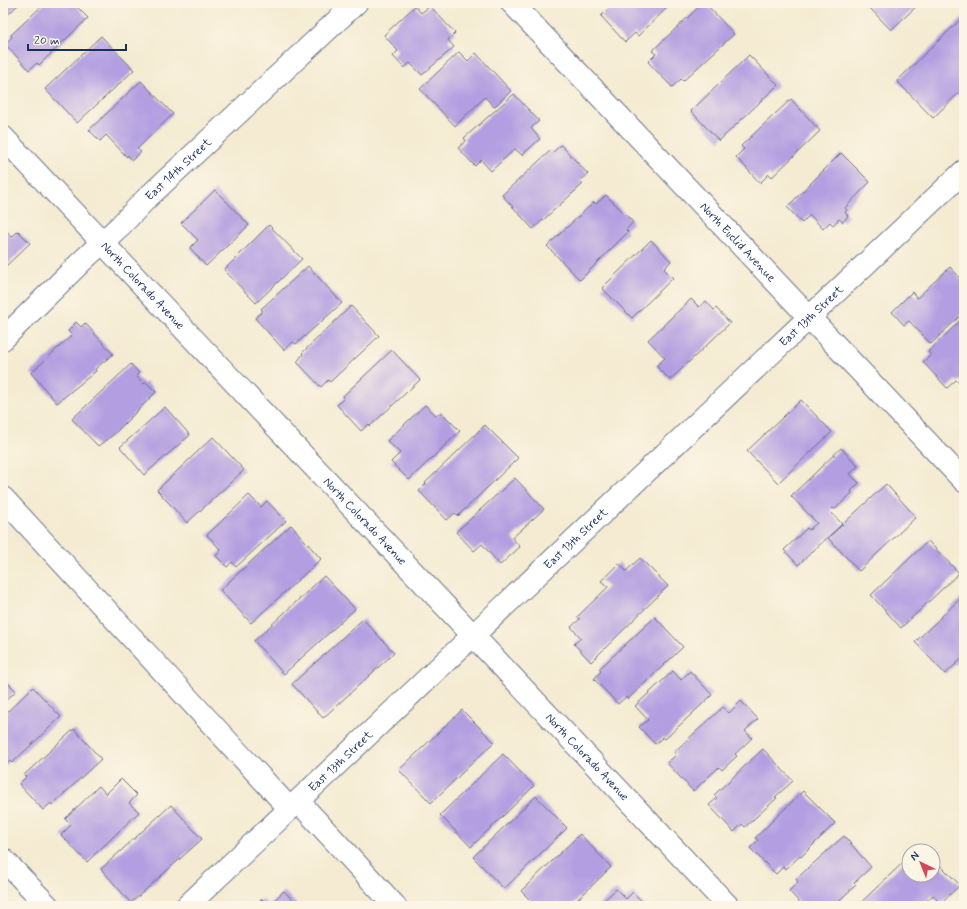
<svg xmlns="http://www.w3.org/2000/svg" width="967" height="909" font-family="Mynerve,sans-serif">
  <rect width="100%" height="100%" fill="#fcf5e5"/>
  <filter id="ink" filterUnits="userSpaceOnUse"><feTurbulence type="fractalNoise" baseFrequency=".025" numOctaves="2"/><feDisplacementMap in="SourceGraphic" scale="8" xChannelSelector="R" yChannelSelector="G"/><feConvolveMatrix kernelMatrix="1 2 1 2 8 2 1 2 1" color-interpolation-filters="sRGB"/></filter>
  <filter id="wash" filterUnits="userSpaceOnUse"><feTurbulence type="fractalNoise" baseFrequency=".012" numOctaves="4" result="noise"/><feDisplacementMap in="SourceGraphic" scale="16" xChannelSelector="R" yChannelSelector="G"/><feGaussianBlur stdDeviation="0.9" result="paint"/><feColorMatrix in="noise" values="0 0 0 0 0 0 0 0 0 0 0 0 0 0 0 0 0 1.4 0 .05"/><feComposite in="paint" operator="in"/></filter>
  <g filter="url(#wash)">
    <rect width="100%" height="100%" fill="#f4ebd2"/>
    <g id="blocks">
      <path fill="#b29ee1" d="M3,3h17l-17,16z
        M45,3h28l15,15 -49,47 -2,-2 -8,7 -24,-26 7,-7 -1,-2z
        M614,3h58l-34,33 -3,-3 -10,9 -24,-26z
        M703,3h2l29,31 -51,47 -2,-2 -9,8 -24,-25 8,-8 -4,-3z
        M865,3h55l-29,27z
        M415,6l6,7 9,-7 25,27 -7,7 6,7 -32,28 -12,-12 -6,5 -11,-12 5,-5 -14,-16z
        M964,16v72l-31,30 -36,-37z
        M101,36l33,34 -57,53 -32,-34z
        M459,52l9,9 8,-8 35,38 -17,16 -9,-10 -30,29 -35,-37z
        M749,55l29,30 -59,56 -28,-30z
        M141,81l32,33 -36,35 4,3 -9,8 -4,-5 -1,2 -21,-22 -6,6 -11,-11z
        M514,94l25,27 -8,7 9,11 -18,16 -7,-6 -24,22 -10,-11 -6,6 -17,-18 8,-7 -2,-3z
        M791,99l29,32 -48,46 -3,-3 -9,9 -24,-26 8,-8 -3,-3z
        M561,145l27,29 -8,7 3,3 -50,45 -31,-34 49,-45 2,2z
        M841,153l29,29 -25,26 2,2 -2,2 3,4 -5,6 -4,-3 -6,6 -3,-3 -7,7 -13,-14 -8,8 -15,-16z
        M215,190l34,35 -43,41 -16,-18 8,-8 -17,-17z
        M606,195l27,27 -7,8 2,2 -48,48 -33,-34 47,-44 2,2z
        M269,225l33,34 -46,44 -32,-33z
        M3,227l9,10 6,-6 12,12 -27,26z
        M651,240l20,21 -7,8 9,9 -41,40 -30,-30z
        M308,266l34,37 -46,41 -3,-2 -9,8 -29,-32 8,-7 -2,-2z
        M950,267l14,15v30l-33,32 -22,-23 -5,4 -12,-13 20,-20 5,6z
        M691,299l8,8 7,-6 8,9 2,-2 14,15 -60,57 -14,-14 9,-8 -17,-18z
        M351,306l28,30 -49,46 -2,-2 -7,7 -24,-25 6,-8 -1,-1z
        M964,317v60l-6,5 -2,-2 -9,8 -24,-26 8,-7 -3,-3z
        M76,322l5,5 4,-4 28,31 -18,15 1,2 -39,32 -26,-30 41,-38 -4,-4z
        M392,350l28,30 -50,46 -1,-2 -8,7 -24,-26 7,-7 -1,-2z
        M131,364l8,9 -3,3 8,8 2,-2 10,10 -42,42 -16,12 -26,-27z
        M801,400l31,32 -54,51 -31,-32z
        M425,405l12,11 4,-4 19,19 -51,49 -18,-18 9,-9 -13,-12z
        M165,407l25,28 -46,40 -24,-28z
        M485,425l33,33 -60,58 -3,-3 -8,7 -28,-29 7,-7 -1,-1z
        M213,437l31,33 -57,53 -30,-33z
        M841,448l17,18 -8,8 9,9 -8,8 1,2 -17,16 -2,-1 -3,3 12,13 -44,41 -14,-15 23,-22 2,2 8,-7 -26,-27z
        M515,478l29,31 -32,29 8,9 -20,18 -18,-21 -8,7 -18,-19z
        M886,484l30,33 -57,54 -31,-33z
        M249,495l12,12 6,-6 19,20 -50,46 -4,-5 -5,5 -11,-11 5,-6 -14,-15z
        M291,525l30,34 -70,64 -31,-33z
        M928,541l31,32 -58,55 -30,-33z
        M640,558l28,28 -77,76 -17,-18 7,-6 -10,-11 9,-8 -3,-2 31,-30 -7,-6 18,-18 7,8z
        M324,576l31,33 -71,65 -30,-33z
        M964,595v62l-19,17 -30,-32z
        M655,617l28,30 -55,52 -2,-2 -8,7 -24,-25 7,-8 -2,-2z
        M363,619l31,34 -71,65 -31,-34z
        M673,671l8,9 9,-9 22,24 -47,44 -2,-2 -8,7 -16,-17 9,-7 -13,-14z
        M3,678l13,13 -13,12z
        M33,687l28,30 -49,46 -2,-2 -7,7v-52z
        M741,701l17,18 -13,12 7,7 -17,16 2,2 -15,14 -3,-3 -26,24 -26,-28 9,-8 -2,-3 49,-45 6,6z
        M462,710l32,32 -63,61 -32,-33z
        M74,729l27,30 -49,46 -1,-2 -8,7 -24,-26 7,-7 -2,-2z
        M763,749l30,32 -18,16 2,1 -32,29 -3,-3 -8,8 -25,-27 8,-7 -3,-3z
        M503,754l31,32 -63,61 -31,-32z
        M121,779l16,16 -8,8 10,9 -52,50 -26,-27 10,-10 -6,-6 34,-33 7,8z
        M803,791l32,32 -34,34 -1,-1 -14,13 -3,-2 -7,7 -26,-26 8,-8 -3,-2z
        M536,796l31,32 -63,61 -31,-32z
        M171,805l31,34 -71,64 -30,-34z
        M580,834l31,33 -40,39h-35l-15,-15z
        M844,836l27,31 -17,16 2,2 -23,21h-30l-14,-15 9,-9 -2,-3z
        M909,857v18h24v-7l3,3 5,-5 19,19 -20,19 -7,-9 -12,11h-64z
        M616,889l10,10 7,-7 13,14h-48z
        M284,891l14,15h-43l7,-7 7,6z"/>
    </g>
  </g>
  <g filter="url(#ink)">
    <use href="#blocks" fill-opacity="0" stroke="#677187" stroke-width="1"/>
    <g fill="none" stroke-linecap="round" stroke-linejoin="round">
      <defs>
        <g id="minor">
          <path id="s1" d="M512,3l452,478"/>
          <path id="s2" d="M3,137l725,769"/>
          <path id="s3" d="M3,339l78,-77 39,-36 26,-27 210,-196"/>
          <path d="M3,498l287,311"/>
          <path d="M298,801l97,105"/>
          <path d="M3,859l45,47"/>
          <path id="s4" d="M187,906l777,-735"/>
        </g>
      </defs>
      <use href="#minor" stroke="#677187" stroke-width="24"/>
      <use href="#minor" stroke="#fff" stroke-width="22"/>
    </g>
  </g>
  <g text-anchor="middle" stroke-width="3" stroke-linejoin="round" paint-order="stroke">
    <g font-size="12" fill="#1b2f5e" stroke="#fcf5e5">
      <text dy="4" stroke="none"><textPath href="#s3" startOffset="244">East 14th Street</textPath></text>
      <text dy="4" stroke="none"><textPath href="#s1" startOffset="329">North Euclid Avenue</textPath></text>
      <text dy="4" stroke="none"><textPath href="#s2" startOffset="204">North Colorado Avenue</textPath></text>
      <text dy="4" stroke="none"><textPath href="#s4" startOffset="859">East 13th Street</textPath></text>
      <text dy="4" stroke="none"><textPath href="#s2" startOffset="528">North Colorado Avenue</textPath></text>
      <text dy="4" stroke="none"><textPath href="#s4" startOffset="535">East 13th Street</textPath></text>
      <text dy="4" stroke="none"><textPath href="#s2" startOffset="852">North Colorado Avenue</textPath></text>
      <text dy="4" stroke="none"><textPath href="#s4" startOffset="211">East 13th Street</textPath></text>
    </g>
  </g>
  <rect width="967" height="909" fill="none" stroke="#fcf5e5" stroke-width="16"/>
  <g transform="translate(921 863) rotate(317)"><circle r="19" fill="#fcf5e5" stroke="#a2a6af"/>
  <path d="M0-3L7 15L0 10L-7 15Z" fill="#d1495b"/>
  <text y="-6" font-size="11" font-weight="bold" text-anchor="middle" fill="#1b2f5e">N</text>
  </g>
  <path d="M28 44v6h98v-6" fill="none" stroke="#1b2f5e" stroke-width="2"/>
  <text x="34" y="44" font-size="12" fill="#1b2f5e" stroke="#fcf5e5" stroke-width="3" paint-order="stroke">20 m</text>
</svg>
